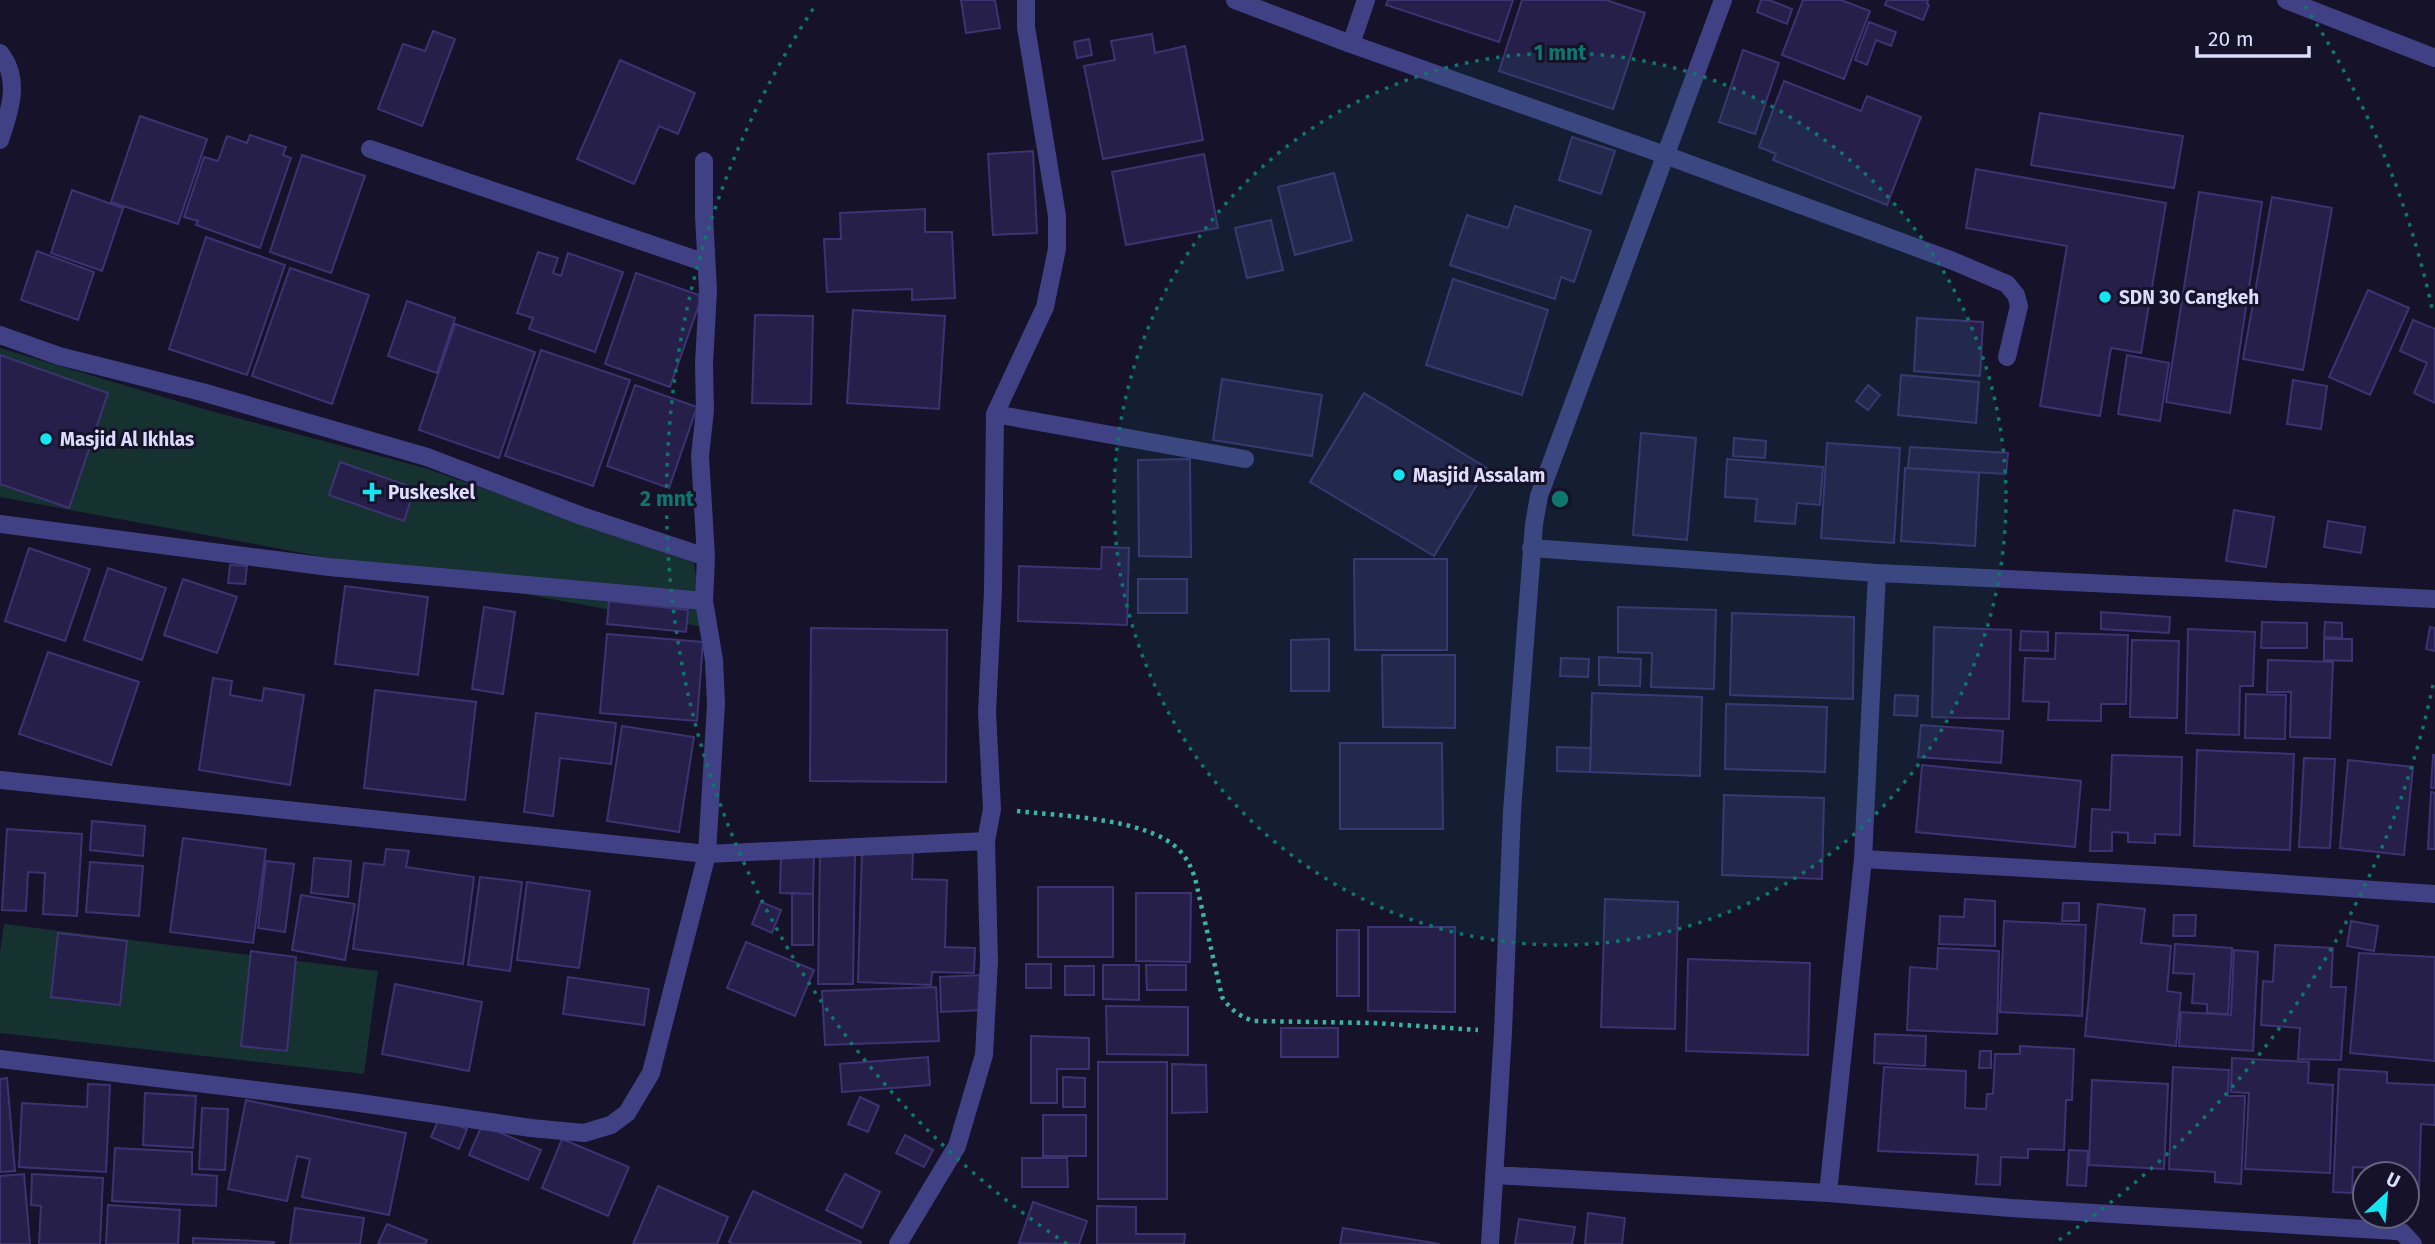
<svg xmlns="http://www.w3.org/2000/svg" width="2435" height="1244" font-family="'Fira Sans',sans-serif">
  <rect width="100%" height="100%" fill="#151229"/>
  <path fill="#153230" d="M0,348l207,62 218,58 269,95 9,64 -703,-130z
    M4,924l374,47 -14,103 -364,-41v-81z"/>
  <path fill="#261f49" stroke="#3d3373" stroke-width="2" d="M961,0h34l5,28 -34,5z
    M1388,0h125l-14,42 -113,-37z
    M1522,0h84l39,13 -32,96 -114,-38z
    M1761,0h8l23,9 -5,15 -30,-12z
    M1803,0h38l29,11 -26,68 -62,-24z
    M1887,0h41l-1,4 2,1 -6,15 -38,-15z
    M1869,22l27,10 -5,14 -15,-6 -9,25 -12,-5z
    M433,31l22,8 -33,87 -44,-17 25,-65 22,7z
    M1152,34l3,19 30,-7 18,94 -100,19 -19,-93 31,-6 -4,-19z
    M1089,39l3,16 -15,3 -3,-16z
    M1743,50l36,13 -24,71 -36,-12z
    M620,60l75,33 -17,41 -19,-8 -25,58 -57,-25z
    M1784,81l77,30 6,-15 54,21 -34,88 -114,-45 3,-6 -17,-7z
    M2040,113l143,23 -9,52 -143,-23z
    M140,116l67,23 -29,85 -67,-22z
    M250,135l36,12 -3,8 8,3 -31,90 -64,-23 2,-4 -14,-4 20,-60 14,4 9,-25 20,7z
    M1572,137l43,14 -14,43 -42,-14z
    M1033,151l4,82 -44,2 -5,-81z
    M1204,154l14,74 -92,17 -14,-73z
    M302,155l63,21 -34,97 -61,-21z
    M1976,169l190,34 -25,150 -30,-5 -11,68 -60,-10 27,-160 -101,-18z
    M1334,173l18,67 -57,15 -17,-68z
    M72,190l51,18 -21,63 -51,-18z
    M2199,192l63,10 -32,211 -64,-11z
    M2272,197l60,11 -29,162 -60,-11z
    M1515,206l76,25 -17,51 -13,-5 -6,22 -105,-34 17,-50 41,13z
    M925,209v23h27l3,66 -43,2v-11l-85,3 -3,-53h17l-1,-26z
    M1271,220l12,50 -36,8 -12,-50z
    M206,237l79,28 -38,110 -78,-26z
    M37,251l57,21 -16,48 -57,-20z
    M538,252l20,6 -5,15 8,3 7,-23 55,19 -28,80 -66,-23 4,-11 -16,-5z
    M290,268l79,27 -37,109 -80,-28z
    M636,273l66,23 -32,91 -65,-23z
    M1453,279l95,31 -26,85 -96,-30z
    M2368,290l41,18 -39,87 -41,-18z
    M407,301l48,17 -18,55 -49,-17z
    M853,310l92,6 -6,93 -92,-6z
    M755,315l58,1 -2,88 -59,-1z
    M1917,318l66,4 -3,54 -66,-5z
    M2413,320l22,9v74l-21,-10 13,-30 -27,-12z
    M455,324l80,28 -36,106 -80,-28z
    M541,350l89,30 -37,106 -88,-30z
    M0,355l108,38 -39,115 -69,-24z
    M2127,355l42,8 -9,58 -42,-7z
    M1901,375l78,7 -3,41 -78,-8z
    M1222,379l100,16 -10,61 -99,-16z
    M2293,380l34,6 -6,43 -34,-5z
    M635,385l62,22 -28,81 -62,-22z
    M1868,385l12,10 -12,15 -12,-9z
    M1364,393l123,75 -53,88 -124,-74z
    M1641,433l55,5 -9,102 -54,-5z
    M1734,438l32,3 -1,17 -32,-2z
    M1827,443l73,5 -6,95 -73,-5z
    M1910,447l98,6 -2,21 -98,-6z
    M1190,459l1,98 -52,-1 -1,-96z
    M1727,459l96,8 -3,38 -23,-2 -2,21 -40,-3 2,-22 -32,-2z
    M340,462l75,26 -11,33 -75,-26z
    M1905,468l74,5 -4,73 -74,-5z
    M2234,510l40,7 -8,50 -40,-6z
    M2328,521l37,6 -4,26 -37,-6z
    M1102,547l27,1 -2,77 -109,-4 1,-55 82,3z
    M29,548l61,21 -25,72 -60,-20z
    M1354,559h93v91h-92z
    M230,565l17,1 -2,18 -17,-1z
    M108,568l58,20 -24,72 -58,-20z
    M183,579l54,18 -20,56 -53,-18z
    M1138,579h49v34h-49z
    M345,586l83,11 -10,78 -83,-11z
    M609,601l79,9 -2,22 -79,-8z
    M484,607l31,5 -12,82 -31,-5z
    M1618,607l98,3 -2,79 -63,-2 1,-34 -34,-1z
    M2101,612l69,5 -1,16 -68,-4z
    M1732,613l122,4 -1,82 -123,-4z
    M2262,622l45,1v25h-46z
    M2325,622l17,1v15l-18,-1z
    M1934,627l77,3 -2,89 -77,-2z
    M2430,627l5,1v23l-9,-2z
    M811,628l136,2 -1,152 -136,-1z
    M2188,629l67,3 -2,54h-13l-1,49 -53,-2z
    M2021,631l27,1v19l-28,-1z
    M2056,633l72,2 -2,69h-25v17l-53,-1 1,-18 -26,-1 2,-43 30,1z
    M607,634l96,8 -6,79 -97,-8z
    M1329,639v52h-38v-51z
    M2324,639h28v22l-28,-1z
    M2132,640l47,1 -2,77 -47,-1z
    M48,652l91,30 -28,83 -92,-31z
    M1382,655h73v73l-72,-1z
    M1599,657l42,2 -1,27 -41,-1z
    M1561,658l28,1 -1,18 -28,-1z
    M2268,660l65,2 -3,76 -40,-1 1,-45h-24z
    M213,678l19,3 -2,14 32,6 2,-13 40,7 -14,90 -91,-15z
    M375,690l101,12 -11,98 -101,-12z
    M1592,693l110,4 -2,79 -110,-4z
    M2246,694l40,1 -1,44 -40,-1z
    M1895,695l23,1 -1,20 -23,-1z
    M1726,704l101,3 -2,65 -100,-3z
    M536,713l80,10 -5,41 -51,-6 -7,58 -29,-4z
    M1921,725l82,6 -2,32 -83,-6z
    M622,726l72,11 -15,95 -72,-11z
    M1340,743h102l1,86h-103z
    M1557,747l34,1 -1,24 -33,-1z
    M2197,750l97,4 -4,96 -96,-4z
    M2112,755l70,2 -2,78 -25,-1v9l-27,-1v-9l-16,-1v19h-22l2,-42 18,1z
    M2433,755h2v33h-4z
    M2304,758l31,1 -5,89 -31,-1z
    M2348,760l65,7 -9,88 -64,-7z
    M1922,765l159,16 -6,66 -159,-15z
    M2431,792l4,1v56h-7z
    M1724,795l100,3 -2,81 -100,-4z
    M92,821l53,5 -2,30 -53,-6z
    M7,829l75,5 -5,82 -34,-2 2,-41 -17,-1 -2,39 -24,-1z
    M183,838l83,11 -13,94 -83,-11z
    M386,849l23,2 -3,16 68,10 -11,87 -110,-15 11,-86 20,2z
    M862,851l51,2 -1,26 35,1 -2,67 30,1 -1,25 -42,-1 -1,13 -73,-3z
    M820,854l35,1 -2,129h-35z
    M781,855h33l-1,39 -33,-1z
    M314,858l37,3 -3,36 -37,-4z
    M266,861l28,3 -9,68 -27,-4z
    M90,862l53,4 -4,50 -53,-4z
    M480,877l42,5 -12,89 -42,-6z
    M527,882l63,9 -11,77 -62,-8z
    M1038,887h75v70h-75z
    M792,893l21,1v51h-21z
    M1136,893h55l-1,69 -54,-1z
    M301,895l54,9 -10,56 -53,-10z
    M1605,899l73,3 -3,127 -74,-2z
    M1965,899l30,2v45l-56,-2 1,-28 24,1z
    M761,902l20,8 -9,23 -20,-9z
    M2063,903h16v18h-17z
    M2098,904l47,5 -4,34 30,3 -4,45 14,2 -5,53 -91,-10z
    M2174,915h22l-1,21h-22z
    M2004,921l82,4 -4,91 -82,-4z
    M2351,921l27,5 -4,25 -27,-5z
    M1368,927h87v85l-87,-1z
    M1337,930h22v66h-22z
    M58,933l69,8 -7,64 -69,-8z
    M746,942l68,28 -19,46 -68,-28z
    M2175,944l57,4 -4,66 -21,-1v-9l-15,-1 2,-29 -21,-1z
    M2275,945l58,3 -2,39h15l-5,73 -43,-1 2,-31 -39,-3 2,-44 10,1z
    M1938,948l61,3 -2,83 -90,-4 3,-63 27,2z
    M2234,950l24,2 -5,99 -74,-5 2,-34 50,3z
    M251,951l45,6 -9,94 -46,-5z
    M2359,953l76,4v104l-85,-8z
    M1688,959l122,4 -2,92 -122,-4z
    M1026,964h25v24h-25z
    M1103,965h36v35l-36,-1z
    M1146,965h40v25h-39z
    M1065,966h29v29h-29z
    M982,975l1,35 -42,2 -1,-35z
    M568,977l81,12 -5,36 -81,-11z
    M395,984l87,18 -13,69 -87,-17z
    M936,987l3,54 -114,4 -3,-54z
    M1106,1006l82,1v48l-81,-1z
    M1281,1028h57v29h-57z
    M1875,1034l51,2 -1,30 -51,-3z
    M1031,1036l58,2v31h-32v34h-26z
    M2020,1046l54,3 -2,51h-6l-2,50 -36,-1v9l-27,-1 -1,28 -24,-1 2,-29 -100,-4 6,-84 82,4 -1,37 21,1 1,-15h6l2,-40h25z
    M1980,1051h11v17h-12z
    M928,1057l2,28 -88,7 -2,-28z
    M2232,1058l77,4 -1,21 25,2 -3,88 -85,-4 4,-76 -18,-1z
    M1098,1062h69v137h-69z
    M1172,1064l34,1 1,47 -35,1z
    M2173,1067l56,3 -1,26h17l-4,88 -26,-2v-10l-46,-3z
    M2339,1069l48,3v11l48,2v40l-14,-1 -2,65h-12v-15h-35v-6l-19,-1 -1,26 -19,-1z
    M1063,1077l22,1v29h-22z
    M7,1078l8,93 -15,1v-93z
    M2092,1080l76,4 -4,85 -75,-4z
    M88,1084l22,1 -4,87 -87,-5 3,-64 65,4z
    M145,1093l51,3 -3,52 -50,-3z
    M860,1097l19,9 -11,26 -20,-8z
    M246,1100l160,33 -17,82 -87,-18 8,-38 -13,-3 -10,45 -59,-12z
    M202,1108l26,1 -3,61 -26,-1z
    M1043,1115h43v41h-43z
    M439,1118l28,11 -8,20 -28,-12z
    M482,1125l59,25 -13,30 -59,-25z
    M905,1135l28,15 -9,17 -28,-14z
    M562,1139l67,28 -21,49 -66,-28z
    M115,1148l77,4v22l25,2 -1,30 -104,-5z
    M2069,1150l19,1 -2,35 -19,-1z
    M1022,1158h45l1,29h-46z
    M24,1174l6,70h-30v-68z
    M32,1174l71,4 -3,66h-61l2,-38 -10,-1z
    M845,1174l35,18 -18,36 -36,-18z
    M658,1186l70,31 -11,27h-84z
    M753,1191l108,51 -1,2h-126l-5,-2z
    M1033,1202l54,19 -8,23 -60,-1z
    M108,1205l72,5 -2,34h-72z
    M1097,1206l39,1v27h49l-1,10h-87z
    M295,1208l69,10 -4,26h-70z
    M1588,1213l37,5 -3,26h-37z
    M1519,1219l56,8 -3,17h-57z
    M387,1224l40,16 -2,4h-47z
    M1343,1228l97,16h-100z
    M193,1238l81,4v2h-81z"/>
  <g fill="none" stroke-linecap="round" stroke-linejoin="round">
    <path stroke="#38b5a7" stroke-width="4.5" stroke-dasharray="3.5 5" stroke-linecap="butt" d="M1017,811c42,5 132,7 162,39 8,8 12,17 16,28l27,119c8,12 17,19 31,24l121,2 104,7"/>
    <path stroke="#404185" stroke-width="18" d="M1235,0l116,44 15,-44
      M2286,0l149,58
      M1351,44l314,111 288,106 54,23 9,11 3,11 -12,51
      M0,53c21,26 10,58 0,87
      M370,149l336,114
      M704,161v55l4,74 -4,74 1,46 -5,46 6,101
      M0,335l59,21 143,36 225,65 155,59 124,41 -2,44
      M995,414l250,45
      M0,524l329,43 375,34 10,59 2,44 -9,150 -56,219 -24,40 -16,12 -27,8 -53,-5 -178,-26 -353,-43
      M1531,548l346,25 -14,286 -35,334
      M1877,573l558,26
      M0,780l707,74 279,-13
      M1863,859l306,17 266,18
      M1494,1175l334,18 183,15 386,23 5,1 11,12
      M898,1244l59,-98 27,-91 5,-94 -3,-120 6,-32 -5,-97 6,-121 2,-177 50,-107 12,-58v-33l-31,-189v-27
      M1490,1244l13,-212 9,-221 22,-287 5,-28 184,-496"/>
  </g>
  <circle cx="1560" cy="499" r="446" fill="#0f766e" fill-opacity=".12"/>
  <g fill="none" stroke="#0f766e" stroke-width="3.5" stroke-dasharray="3.5 7">
    <circle cx="1560" cy="499" r="446"/>
    <path d="M2433 685A893 893 0 0 1 2053 1244M1067 1244A893 893 0 0 1 815 6M2305 6A893 893 0 0 1 2433 313"/>
  </g>
  <g fill="#14e5f1" stroke="#151229" stroke-width="2.5">
    <circle cx="2105" cy="297" r="7"/>
    <circle cx="46" cy="439" r="7"/>
    <circle cx="1399" cy="475" r="7"/>
    <path d="M368.5 481.5h7v7h7v7h-7v7h-7v-7h-7v-7h7z"/>
  </g>
  <g text-anchor="middle" stroke-width="6" stroke-linejoin="round" paint-order="stroke">
    <g font-size="19" font-weight="bold" fill="#dedcfd" stroke="#151229" text-anchor="start">
      <text x="2119" y="304">SDN 30 Cangkeh</text>
      <text x="60" y="446">Masjid Al Ikhlas</text>
      <text x="1413" y="482">Masjid Assalam</text>
      <text x="388" y="499">Puskeskel</text>
    </g>
  </g>
  <circle cx="1560" cy="499" r="10" fill="#0f766e" stroke="#151229" stroke-width="3.5"/>
  <g font-size="21" text-anchor="middle" font-weight="bold" fill="#0f766e" stroke="#151229" stroke-width="6" stroke-linejoin="round" paint-order="stroke">
    <text x="1560" y="60">1 mnt</text>
    <text x="667" y="506">2 mnt</text>
  </g>
  <g transform="translate(2386 1195) rotate(26)"><circle r="33" fill="#151229" stroke="#65637e" stroke-width="2"/>
  <path d="M0-5L12 26L0 18L-12 26Z" fill="#14e5f1"/>
  <text y="-10" font-size="19" font-weight="bold" text-anchor="middle" fill="#dedcfd">U</text>
  </g>
  <path d="M2197 46v10h112v-10" fill="none" stroke="#dedcfd" stroke-width="3.5"/>
  <text x="2208" y="46" font-size="21" fill="#dedcfd" stroke="#151229" stroke-width="5" paint-order="stroke">20 m</text>
</svg>
